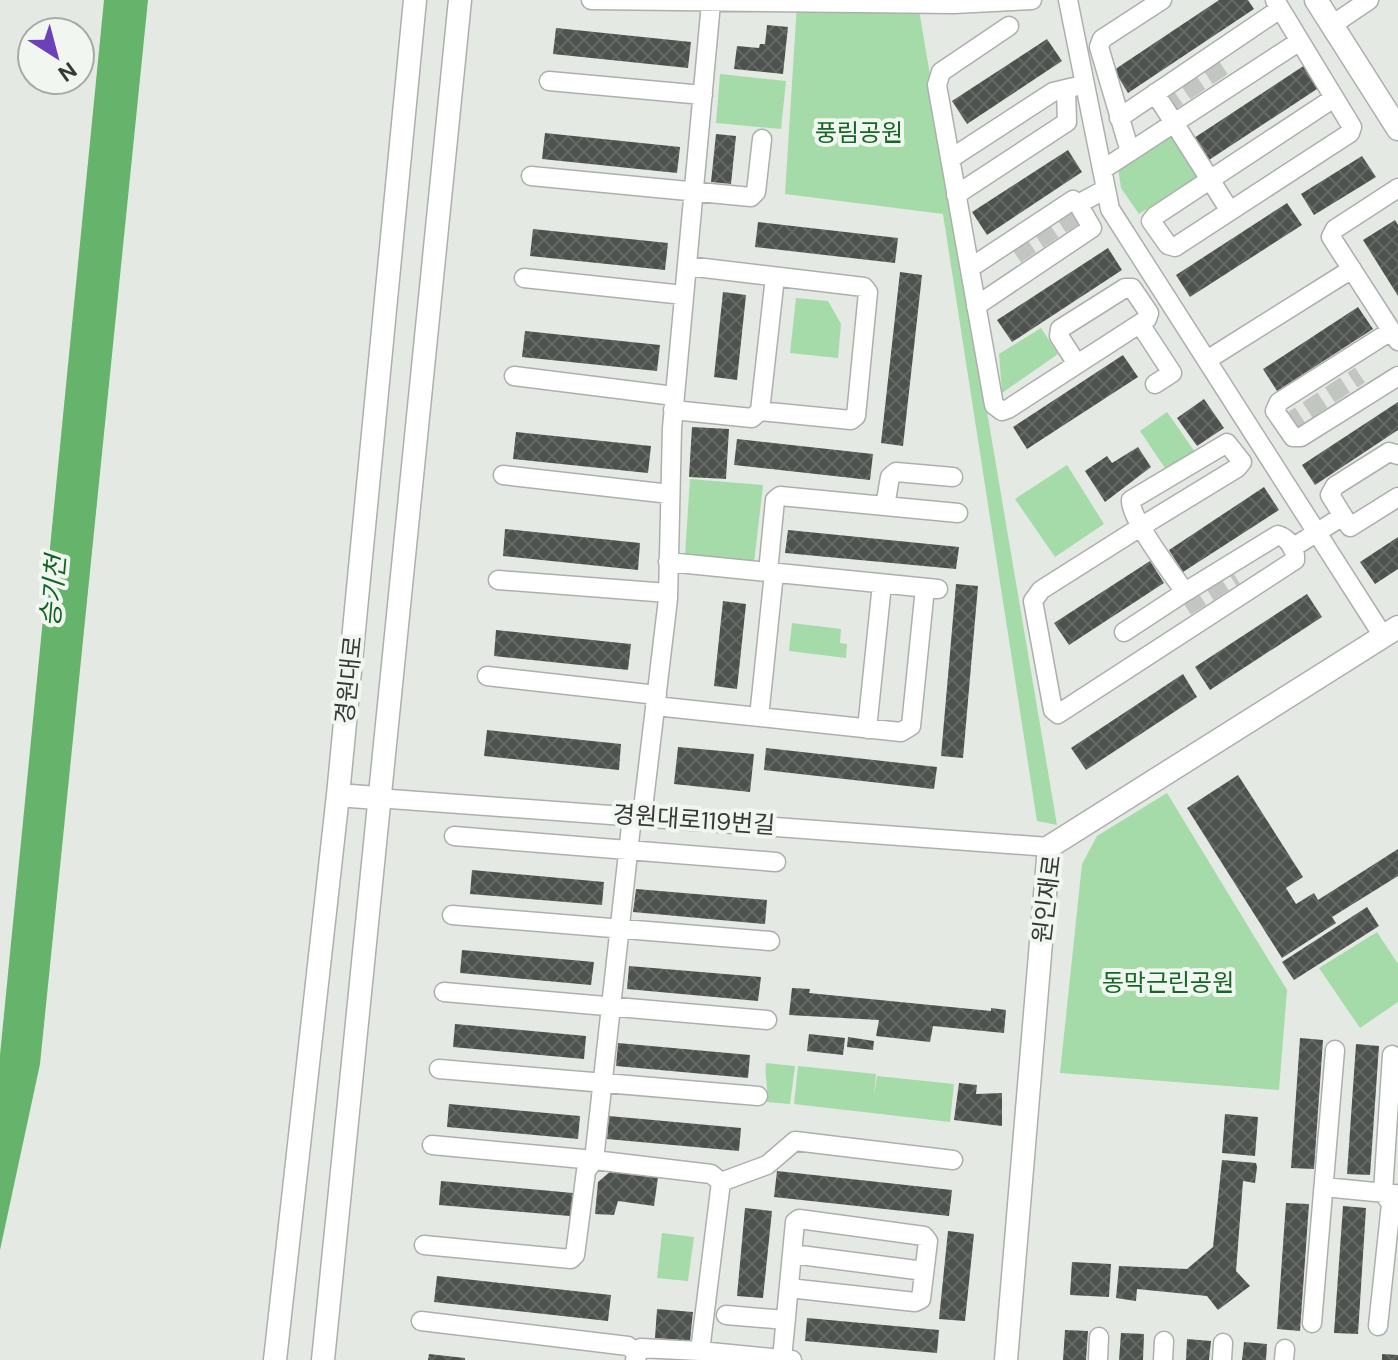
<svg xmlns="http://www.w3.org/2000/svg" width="1398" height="1360" font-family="'DM Sans','Noto Sans KR',sans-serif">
  <defs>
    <pattern id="building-cross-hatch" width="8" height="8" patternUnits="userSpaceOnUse" patternTransform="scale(2)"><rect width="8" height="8" fill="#4e524e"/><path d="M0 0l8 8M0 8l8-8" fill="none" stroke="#656965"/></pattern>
  </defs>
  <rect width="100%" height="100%" fill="#e4e9e4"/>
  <path fill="#a5dba8" d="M797,4h121l139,821 -20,-4 -94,-607 -158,-20z
    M720,74l66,7 -5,48 -65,-6z
    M1170,126l32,48 -63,40 -18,-26 -4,-27z
    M796,298l32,3 13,23 -3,34 -48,-5z
    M1041,328l17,26 -56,39 -3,-39z
    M1167,412l28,40 -28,19 -27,-40z
    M1067,465l37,59 -49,33 -40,-58z
    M690,479l73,6 -9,78 -69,-8z
    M792,623l49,6 -1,14 7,1 -1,14 -57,-7z
    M1167,793l120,197 -8,100 -219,-17 22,-209 15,-28z
    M1377,932l21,32v38l-38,26 -41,-60z
    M766,1063l29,3 -5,38 -23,-2c2,-14 -3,-24 -1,-39z
    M798,1066l78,8 -2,21 3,-19 77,8 -4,38 -156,-18z
    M662,1233l32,4 -6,44 -31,-3z"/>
  <path fill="#66b36c" d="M104,0h44l-108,1064 -40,186v-195z"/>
  <path fill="url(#building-cross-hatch)" d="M1219,0h29l6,9 -126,84 -14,-23z
    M767,25l21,2 -5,47 -49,-5 3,-23 22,2 1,-4h5z
    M556,28l135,14 -3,26 -135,-14z
    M1047,39l15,22 -95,63 -15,-23z
    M1305,65l15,22 -111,73 -15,-22z
    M545,133l135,14 -3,26 -135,-14z
    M716,134l20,2 -5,48 -20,-2z
    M1068,150l14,22 -95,63 -15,-23z
    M1362,156l14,21 -62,38 -13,-21z
    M1287,203l15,22 -112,72 -14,-22z
    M1395,220l3,5v71l-35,-56z
    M758,222l140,16 -3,25 -140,-16z
    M533,229l135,14 -3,27 -135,-14z
    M1108,248l14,22 -110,72 -15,-22z
    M900,272l22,3 -19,171 -22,-3z
    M723,292l23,3 -9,85 -23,-3z
    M1358,307l15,22 -96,62 -14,-22z
    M525,331l135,14 -3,26 -135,-14z
    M1123,355l15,22 -111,72 -14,-22z
    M1204,399l20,29 -27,18 -20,-28z
    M1398,402v28l-83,55 -13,-20z
    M692,427l37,2 -3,50 -37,-2z
    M516,432l135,14 -3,27 -135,-14z
    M737,439l136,15 -3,26 -136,-15z
    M1138,447l13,20 -46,35 -20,-31 22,-15 5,7z
    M1264,487l15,23 -96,62 -14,-22z
    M505,529l135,14 -2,27 -135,-14z
    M788,530l171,17 -3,22 -171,-16z
    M1398,537v32l-23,15 -15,-22z
    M1150,561l14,22 -95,62 -15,-22z
    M956,584l22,2 -15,172 -22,-2z
    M1307,594l15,23 -112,73 -15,-23z
    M723,601l23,3 -9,85 -23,-3z
    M496,630l135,14 -3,26 -134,-14z
    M1183,674l14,23 -111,73 -15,-22z
    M487,730l134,14 -2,26 -135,-14z
    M678,747l76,7 -4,38 -76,-8z
    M766,748l171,19 -3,22 -170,-19z
    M1238,775l65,102 -17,11 10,16 18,-11 4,7 80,-51v27l-66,41 4,6 -54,35 -95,-150z
    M472,870l132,12 -2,23 -132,-11z
    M636,889l131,11 -2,24 -132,-12z
    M1367,907l12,19 -85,54 -12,-18z
    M462,950l132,12 -3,23 -131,-12z
    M629,966l132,11 -3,24 -131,-12z
    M792,988l18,1 -1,4 182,18v-3l15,2 -2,23 -71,-7 -3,16 -54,-6 3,-16 -90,-5z
    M455,1024l131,12 -2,23 -131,-12z
    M809,1034l36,4 -2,17 -36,-4z
    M848,1037l26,4 -1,9 -26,-3z
    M1300,1038l23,2 -9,129 -23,-1z
    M618,1043l132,12 -2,23 -132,-12z
    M1356,1044l23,2 -9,129 -23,-1z
    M959,1083l18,2 -1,9 26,-1v33l-48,-6z
    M449,1104l131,12 -2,23 -131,-12z
    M1225,1114l33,3 -3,39 -33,-3z
    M609,1116l132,12 -2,23 -132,-12z
    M1222,1160l34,3 1,4 -2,16 -12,-2 -7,90 14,15 -32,24 -11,-14 -70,-7 -1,12 -20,-3 3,-32 68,3 26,-22z
    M611,1171l47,6 -4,29 -36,-5 -4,14 -19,-1 3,-32z
    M777,1171l175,19 -3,26 -175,-19z
    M441,1181l132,12 -3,23 -131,-11z
    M1286,1203l23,1 -9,127 -23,-2z
    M1343,1206l23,2 -8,126 -24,-1z
    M745,1208l27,3 -9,87 -26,-2z
    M948,1231l26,3 -9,87 -26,-2z
    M1072,1262l39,2 -2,33 -39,-2z
    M437,1276l174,19 -3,26 -174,-19z
    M657,1309l36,3 -3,29 -35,-3z
    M807,1318l132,12 -2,23 -132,-12z
    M1065,1330l23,1 -2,29h-23z
    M1121,1333l23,1 -1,26h-24z
    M1187,1339l24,2 -2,19h-23z
    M1244,1342l23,2 -1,16h-24z
    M429,1354l36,4v2h-37z
    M1382,1354l16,1v5h-16z"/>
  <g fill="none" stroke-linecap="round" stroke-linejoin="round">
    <path stroke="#c1c6c1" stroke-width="18" stroke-dasharray="18 9" stroke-linecap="butt" d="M1163,107l65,-44
      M1016,255l66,-44
      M1285,425l75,-50
      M1186,607l49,-31"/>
    <defs>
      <path id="minor" d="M591,0l363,4 78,-4
        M1068,0l42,209 273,427
        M1275,0l77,127 -2,6 -175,114 -7,-2 -17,-24 4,-5 179,-118
        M1332,25l37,-25
        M1009,26l-68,46 -4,13 57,320 8,6 6,-2 139,-90 2,-6 -17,-25h-7l-65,41 -1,7 18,28
        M549,81l154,14
        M1155,93l75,118
        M1119,118l161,-109
        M1130,152l-31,-105 3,-8 60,-39
        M950,159l103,-67 21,-5
        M1102,170l198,-129
        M531,176l220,21 5,-5 6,-53
        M1398,188l-63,41 -4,8 67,104
        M956,195l111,-73 -1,-33
        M687,266l177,21 4,5 -12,124 -5,4 -91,-9
        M970,268l103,-68 5,4 28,-15
        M524,278l160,17
        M976,306l116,-78 -14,-24
        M1140,324l32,49 -17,11
        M1391,331l-112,71 -4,9 18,26h8l97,-61
        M1207,360l145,-91
        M514,376l160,20
        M673,410l79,8 8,-7 15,-134
        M503,475l167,19
        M885,506l5,-29 6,-5 57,5
        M1343,516l-13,-21 5,-9 54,-34 9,3
        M1142,526l-101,64 -8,11 20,109 5,4 237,-154c1,-11 -7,-22 -17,-25l-93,57c-12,-17 -56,-75 -54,-92l96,-57 15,19 -5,6 -95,58
        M1292,548l51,-32 7,11 48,-30
        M668,562l270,27
        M768,572l7,-72 5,-4 178,17
        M498,580l170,13
        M1124,632l61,-40
        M487,676l170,19
        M655,706l246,26 10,-6 14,-138
        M759,717l15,-144
        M867,729l15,-145
        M377,798l672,49
        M632,817l-38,343 117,14 10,8 -21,169 92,9
        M642,817l26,-218 4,-171 39,-425
        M454,836l322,26
        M452,915l318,26
        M444,992l323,28
        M439,1069l319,27
        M721,1182l46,-17 28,-24 158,19
        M1324,1187l71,7
        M424,1245l147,14 4,-4 11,-84 8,-11 -162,-15
        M792,1254l132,17
        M726,1315l60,5
        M421,1321l207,25 7,6
        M1312,1323l23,-273
        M1378,1326l13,-122 -8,-12 9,-137
        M782,1359l13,-137 4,-3 125,17 4,5 -7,58 -6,3 -126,-14
        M635,1360l6,-12 59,3
        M1098,1360l1,-23
        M1163,1360l1,-19
        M1222,1360l1,-17
        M1284,1360l1,-11"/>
      <path id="major" d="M1316,0l82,129
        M338,795l39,3
        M275,1360l63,-565 77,-795
        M323,1360l137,-1360
        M1006,1360l43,-513 349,-220"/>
    </defs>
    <use href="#minor" stroke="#acb0ac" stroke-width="21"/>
    <use href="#major" stroke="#acb0ac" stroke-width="25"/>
    <use href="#minor" stroke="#fff" stroke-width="18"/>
    <use href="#major" stroke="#fff" stroke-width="22"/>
  </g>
  <g text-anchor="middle" stroke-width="8" stroke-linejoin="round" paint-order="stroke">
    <g font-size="24" fill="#146724" stroke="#f1f6f1">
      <text x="859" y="141">풍림공원</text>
      <text x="1168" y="991">동막근린공원</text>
    </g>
    <g font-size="24" fill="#373937" stroke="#f1f6f1">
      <text transform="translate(349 680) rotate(-84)" y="8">경원대로</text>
      <text transform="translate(694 820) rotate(4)" y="8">경원대로119번길</text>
      <text transform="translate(1047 899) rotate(-83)" y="8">원인재로</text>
    </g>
    <g font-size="26" font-style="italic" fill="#106422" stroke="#f1f6f1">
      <text transform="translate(53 591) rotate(-85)" y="9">승기천</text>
    </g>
  </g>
  <g transform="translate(56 56) rotate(144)"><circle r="38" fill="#f1f6f1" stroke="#a7aaa7" stroke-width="2"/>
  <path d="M0-6L14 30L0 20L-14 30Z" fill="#6c40b8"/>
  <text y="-12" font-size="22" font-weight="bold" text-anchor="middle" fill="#373937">N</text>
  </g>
</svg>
